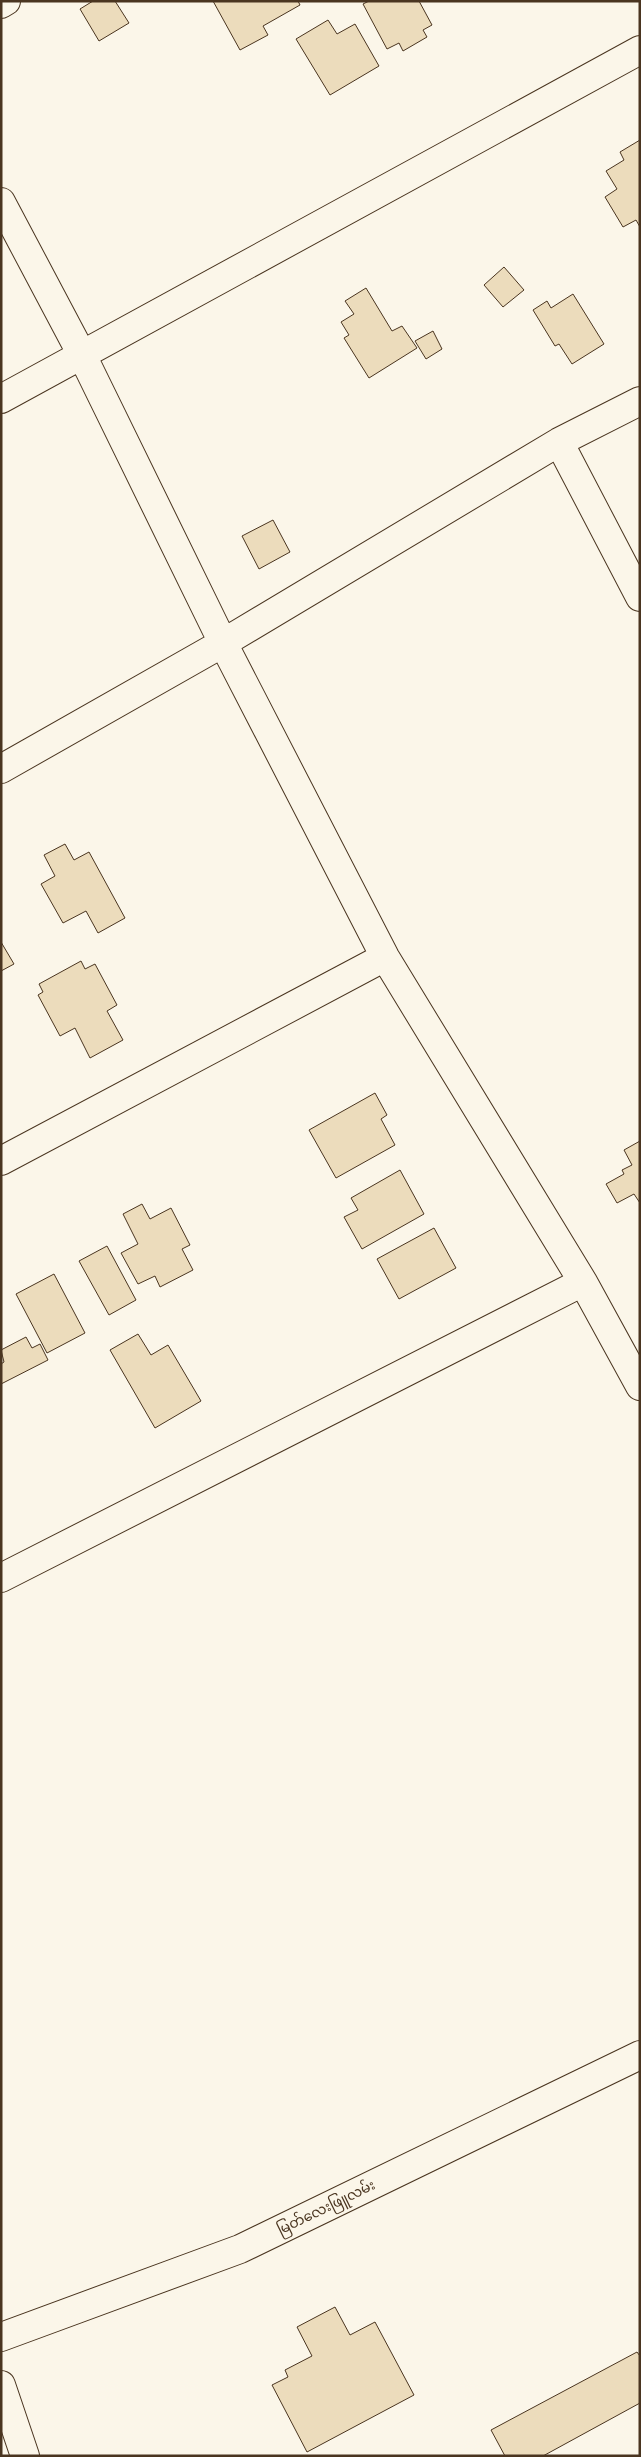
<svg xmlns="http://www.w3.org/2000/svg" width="641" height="2457" font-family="Literata,'Noto Sans Myanmar',serif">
  <rect width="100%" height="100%" fill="#fbf6e9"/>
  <path fill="#ecdcbc" stroke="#4a3520" d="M93,1h22l14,22 -30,18 -19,-32z
    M213,1h85l2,4 -37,21 5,9 -28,15z
    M369,1h50l13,24 -9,5 4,7 -24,14 -4,-8 -12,6 -24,-45z
    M328,20l9,14 18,-10 24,42 -49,29 -34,-56z
    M640,140v87l-4,-7 -13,7 -18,-30 12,-8 -11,-18 18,-11 -4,-8z
    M504,267l20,23 -21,17 -19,-22z
    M366,288l26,43 10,-5 15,22 -48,30 -25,-40 5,-3 -8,-13 13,-8 -9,-13z
    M573,294l31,50 -32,20 -13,-20 -4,2 -22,-36 14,-9 4,7z
    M433,331l9,18 -16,10 -11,-18z
    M273,520l17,32 -31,17 -17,-33z
    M65,844l9,16 15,-8 36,66 -27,15 -12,-22 -23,12 -22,-39 14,-8 -11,-21z
    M1,942l13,22 -13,7z
    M81,961l4,8 10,-5 22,41 -10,6 16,29 -33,18 -15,-30 -15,8 -22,-41 5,-3 -4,-8z
    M375,1093l12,22 -6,4 14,26 -59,33 -27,-48z
    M640,1141v62l-6,-9 -17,9 -11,-19 18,-10 -2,-4 10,-5 -8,-15z
    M400,1170l24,44 -62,35 -18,-32 14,-7 -7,-12z
    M142,1204l8,15 21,-11 19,37 -8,4 11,21 -33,17 -5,-11 -17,8 -17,-31 17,-9 -15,-30z
    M434,1228l22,40 -57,31 -22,-40z
    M107,1246l29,54 -27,15 -30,-54z
    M54,1274l31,59 -38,20 -31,-59z
    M138,1334l13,21 17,-10 33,56 -46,27 -45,-78z
    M26,1337l6,11 8,-4 8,16 -47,24v-20l3,-2 -3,-12z
    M335,2307l15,28 25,-13 39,73 -107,57 -35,-67 16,-8 -3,-7 27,-14 -15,-29z
    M637,2352l3,4v47l-97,53h-38l-14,-26z"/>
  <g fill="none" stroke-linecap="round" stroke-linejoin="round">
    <defs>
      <path id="street" d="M1,4l5,-3
        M1,202l81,153 141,288 162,314 198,325 57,104
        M1,399l639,-349
        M559,442l81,155
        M1,769l222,-126 336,-201 81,-41
        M1,1161l384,-204
        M1,1578l582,-296
        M1,2337l239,-88 400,-194
        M1,2385l24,71"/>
    </defs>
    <use href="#street" stroke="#4a3520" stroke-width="30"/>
    <use href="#street" stroke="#fbf6e9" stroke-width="28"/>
  </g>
  <g text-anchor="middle" stroke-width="4" stroke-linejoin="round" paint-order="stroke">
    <g font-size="14" fill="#4a3520" stroke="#fbf6e9">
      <text transform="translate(326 2207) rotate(-26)" y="5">မြတ်လေးဖြူလမ်း</text>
    </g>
  </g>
  <rect width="641" height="2457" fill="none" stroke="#4a3520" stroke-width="5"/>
</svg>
